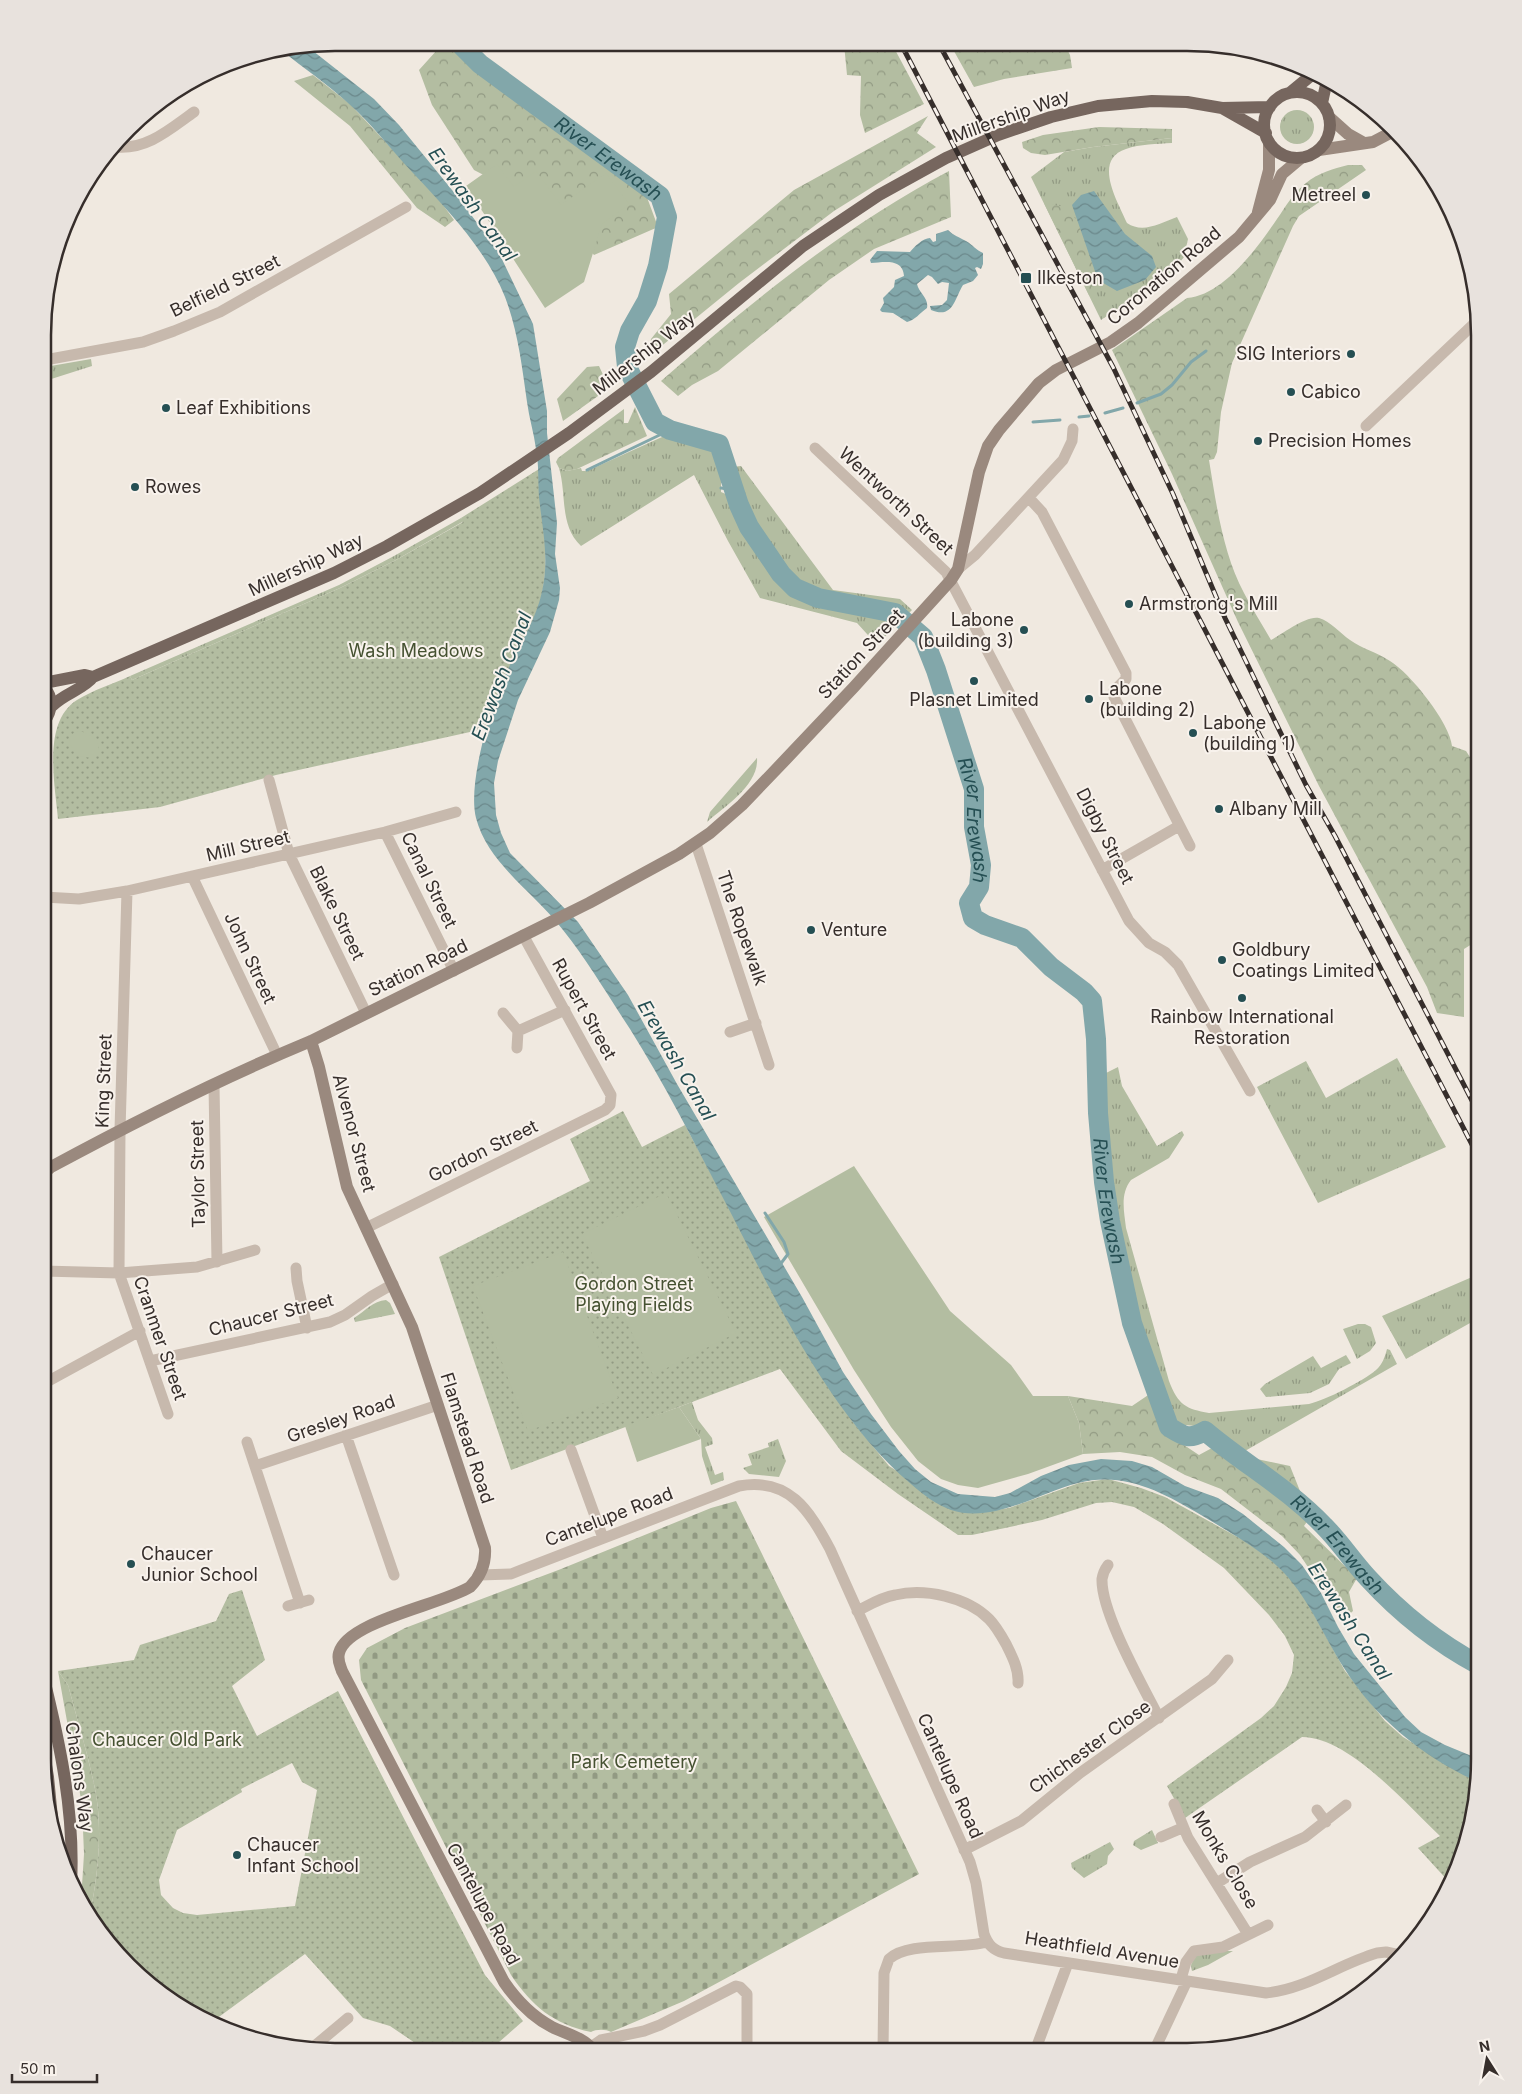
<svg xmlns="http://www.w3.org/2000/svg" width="1522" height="2094" font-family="Inter,sans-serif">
  <defs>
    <pattern id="grass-tufts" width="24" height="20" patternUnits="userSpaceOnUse" patternTransform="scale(1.25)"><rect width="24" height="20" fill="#b3bda1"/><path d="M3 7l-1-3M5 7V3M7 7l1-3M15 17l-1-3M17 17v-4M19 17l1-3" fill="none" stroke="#929a83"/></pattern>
    <pattern id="forest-crowns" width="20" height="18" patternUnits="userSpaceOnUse" patternTransform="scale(1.25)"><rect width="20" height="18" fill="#b3bda1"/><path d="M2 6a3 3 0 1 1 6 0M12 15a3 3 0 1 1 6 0" fill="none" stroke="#929a83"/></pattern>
    <pattern id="cemetery-stones" width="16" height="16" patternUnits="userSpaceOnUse" patternTransform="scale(1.25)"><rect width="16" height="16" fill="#b3bda1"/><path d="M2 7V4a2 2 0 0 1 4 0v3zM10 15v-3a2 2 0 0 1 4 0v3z" fill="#929a83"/></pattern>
    <pattern id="park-dots" width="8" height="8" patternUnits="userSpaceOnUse" patternTransform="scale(1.25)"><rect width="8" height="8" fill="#b3bda1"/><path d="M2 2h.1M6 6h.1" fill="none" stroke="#929a83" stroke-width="1.8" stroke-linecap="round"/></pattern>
    <pattern id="water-waves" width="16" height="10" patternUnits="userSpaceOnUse" patternTransform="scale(1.25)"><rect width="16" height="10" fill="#82a7aa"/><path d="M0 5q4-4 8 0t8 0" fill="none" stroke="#6b888b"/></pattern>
  </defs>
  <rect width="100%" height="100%" fill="#f0e9e0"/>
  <path fill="url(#grass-tufts)" d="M1280 127a17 17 0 1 1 34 0a17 17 0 1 1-34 0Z
    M1172,138v5c-15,1 -32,1 -46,6 -34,11 -8,53 1,74 16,11 33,0 50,-6l11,22 -4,18 -11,14 -72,49 -70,-143 33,-25 29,-5z
    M91,359l1,7 -47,15v-14z
    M662,437h7l46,12 13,35 -7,-1v9l7,3c13,29 38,82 68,97 17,8 34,11 52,14 17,3 38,4 51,16l-22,23 -20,-22 -97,-25 -32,-57 -34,-66 -113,71c-22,-21 -14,-51 -22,-78l8,3 14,-3 1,3h5z
    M741,466l92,124 67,9 12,11 -5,5c-4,-3 -8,-7 -12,-9 -13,-5 -39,-5 -53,-7 -69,-12 -90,-75 -111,-132z
    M461,518l3,3 -68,39 -56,28 -208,92 -2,-4 209,-91 55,-29z
    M757,758c2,27 -32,48 -50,64l3,-10z
    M1397,1058l49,89 -128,56 -61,-116 49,-26 20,37z
    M1118,1067l4,19 35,60 25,-15 2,4 -15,23 -38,22c-11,14 -7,31 -5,48l43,153c9,24 17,28 40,32l100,-9c17,-4 54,-23 67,-34 6,-5 9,-13 11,-21l3,1 7,14 -159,91 -33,-28 -29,-3c-30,-73 -53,-149 -64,-228 -5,-40 -6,-81 -8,-122z
    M1479,1274v44l-73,41 -24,-43z
    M386,1300l4,3 5,11 -40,8 -1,-4c11,-7 19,-17 32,-18z
    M1358,1324h7l6,3 5,16 -6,8 -13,8 -14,-30z
    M1346,1355l5,8 -12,6 -10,15 -19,9 -44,4 -6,-8 5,-5 48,-28 8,12z
    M692,1402l6,18 14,18 1,6 -8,3 10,28 8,-3 1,8 -13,5 -9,-29 -1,-17 -22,-32z
    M778,1439l8,22 -7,16 -30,-3 -6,-6 9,-3 -4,-11 21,-7 -1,-4z
    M1152,1830l6,13 -17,7 -8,-5 1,-4z
    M1110,1842l4,7 -6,7 -1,8 -23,14 -12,-10 -1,-5z
    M1221,1951h12l-25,14 -16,6 -1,-6 4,-9z"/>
  <path fill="url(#forest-crowns)" d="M844,44h48l32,60 -59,29 -5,-18 1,-39 -14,-1z
    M950,44l115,1 5,10 2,13 -68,11 -30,8z
    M459,46l186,146 13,35 -64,28 -14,-16 -75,-53 -31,-16 -42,-65 -13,-35 18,-20z
    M313,75l37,29 88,94 16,22 -9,7 -28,-19 -67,-82 -56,-45z
    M928,116l-11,17 19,14 -102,64 -95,72 -91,74 3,-18 20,-25 -2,-20 125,-104z
    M1099,127l73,2v9l-79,9 -48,8 -14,-2 -8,-5 -1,-6 21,-7z
    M1348,165h14l4,5 -67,46 -6,10 -61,137 -11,49 -4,40 -3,7 -5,1c7,43 14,94 35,133 8,16 18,31 27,47 11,-6 36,-25 48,-22 11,3 21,15 31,22 12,9 27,12 40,21 20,12 60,62 62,85l14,5 13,20v172l-7,1 -8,5v68l-27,-4 -10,-26 -108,-201 -81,-164 -66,-148 -60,-124 75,-52c37,-3 70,-50 90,-79 9,-13 16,-26 29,-36 12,-10 27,-14 42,-18z
    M949,171l2,46 -77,32 -45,31 -111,91 -26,14 -14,11 -17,-15c90,-79 182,-154 288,-210z
    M1044,203l22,4 12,15 20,58 -9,15z
    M599,366l6,13 7,7 -49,35 -6,-22 30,-32z
    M635,407l12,29 -70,33 -10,2 -8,-3 -3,-6 2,-4 66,-49v14h4z
    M1160,1387l16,37 10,1 -2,20 15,10 24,-13 15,13 52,11 10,25 17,16 -13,19 53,52 -8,14 4,19 -10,9 -43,-65 -18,-19 -61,-47 -36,-14 -33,-18 -32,-5 -37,2 -4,-31 -11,-27 64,10z
    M58,1671l10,14c9,34 20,69 27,104 8,40 3,86 -5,125l-9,-13 3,-47 -2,-49z"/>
  <path fill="url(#cemetery-stones)" d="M736,1501l183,373 -235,127 -73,31c-5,-3 -15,-3 -20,0 -38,-8 -59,-26 -80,-57l-150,-295 -2,-20 8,-12 38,-20 156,-59 150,-61z"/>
  <path fill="url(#park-dots)" fill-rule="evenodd" d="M539,469c1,42 12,83 3,125 -10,45 -41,88 -54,134l-212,47 -116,32 -102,12c-3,-35 -16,-97 19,-119 16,-10 36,-16 53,-24l2,4 208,-92 56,-28 67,-38 -2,-4z
    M623,1111l19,36 43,-22 124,232 44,65 36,44 74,46h21l25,-4 70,-25 29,-4 33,9 24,9 78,43 25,17 18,16 14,16 45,82 40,50 18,16 75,45 -14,71 -15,29 -31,-34 22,-12c-33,-31 -91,-99 -138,-99l-117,81 -18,-32 94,-68 13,-12 12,-19 6,-14 2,-18 -9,-19 -16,-21 -45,-47 -61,-44 -29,-17 -22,-5 -16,1 -54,17 -70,15h-14l-60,-41 -57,-43 -61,-82 -269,101 -72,-213 151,-76 -20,-42z
    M242,1590l23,70 -33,26 25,50 81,-45 147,284 38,46 -33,29 -66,-1 -34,-23 -27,-8 -58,-64 -93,68 -40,-20 -57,-50 -25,-38c8,-39 13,-85 5,-125 -7,-35 -18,-70 -27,-104l-10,-14 76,-11 6,-15 76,-24 13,-27zM292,1763l10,19 15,8 -22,116 -98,9 -14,-2 -10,-5 -12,-13 -2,-15 18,-50 65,-38 -1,-3z"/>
  <path fill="#b3bda1" d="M497,164l17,23 22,-16 25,34 45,-32 23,31 -27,20 -18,58 -39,26 -79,-122z
    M80,731c10,3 19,8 19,19l-8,8 -12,-2c-10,-9 -15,-22 1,-25z
    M854,1166l96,145 61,54 22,31h35l11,27 4,31 -55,20 -50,14 -20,-3 -17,-6 -23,-18 -27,-34 -37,-57 -90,-153z
    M666,1193l70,140 -83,42 -71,-141z
    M563,1252l55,146 -90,33 -55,-145z
    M679,1407l22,32 -64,23 -12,-36z"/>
  <path fill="url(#water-waves)" d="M308,47l66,52 25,26 62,76 38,52 34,71 14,87v22l10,90 -2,31 5,34 -1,12 -9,32 -32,68 -20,61 -4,22 2,32 5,18 9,20 68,69 50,73 49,89 125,213 41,75 28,42 28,37 16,18 16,13 27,12 37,3 15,-4 31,-17 28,-11 32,-6 31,2 20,6 33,19 33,12 25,16 41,33 18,18 19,28 17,34 16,27 51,63 16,15 24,13 34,14 -1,23c-55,-25 -102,-63 -134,-114 -27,-42 -40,-85 -83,-115 -19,-14 -40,-26 -60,-38 -39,-23 -77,-44 -123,-32 -39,10 -86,41 -127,27 -14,-5 -29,-16 -40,-26 -83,-70 -139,-192 -189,-288 -29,-56 -58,-113 -92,-167 -22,-33 -42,-68 -67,-99 -28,-37 -75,-66 -87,-112 -8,-32 11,-97 23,-128 11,-30 30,-56 40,-87 12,-39 4,-68 0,-106 -1,-16 0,-32 -3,-48 -2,-16 -7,-31 -9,-47 -5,-35 -9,-71 -22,-105 -18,-46 -59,-89 -92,-124 -22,-23 -41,-49 -65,-70 -21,-19 -44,-35 -66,-52z
    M1094,191l31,43 27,22 4,11 -11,13 -28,11 -19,-11 -26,-75 9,-10z
    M948,230c6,6 11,7 18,11 7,4 10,9 17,12v11l-2,5 -4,-2 -2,1 3,7 -5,6 -10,4c-9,15 -10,34 -32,25l-1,-4 12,-1 5,-5 2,-17 -7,-1 -4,2 -6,-7 -4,-2 -11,9c2,9 12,14 10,24 -7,5 -12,12 -20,14l-14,-9 -11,-1 -2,-2 4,-7 -1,-5 11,-11 1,-7 9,-4c-1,-18 -20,-14 -33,-13l-1,-3 7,-9 33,1c4,-5 13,-14 20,-14l3,4 3,-1v-7z"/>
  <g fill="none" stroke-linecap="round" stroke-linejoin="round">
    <path stroke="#82a7aa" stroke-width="3" d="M1137,403l24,-9 11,-9 19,-23 15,-11
      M1105,413l18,-5
      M1079,417l10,-1
      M1033,422l27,-2
      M587,470l83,-40
      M721,488l14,2
      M765,1213l19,29 4,12 -9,12"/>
    <path stroke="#82a7aa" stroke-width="20" id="s1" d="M462,43v3l18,18 180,132 7,21 -9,49 -11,35 -17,30 -5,16 2,20 28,55 15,8 49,14 20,61 10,22 32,47 14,14 23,10 77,15 28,24 13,33 38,119v38l7,38 -2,22 -10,16 4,15 12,7 37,13 29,29 33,25 8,9 4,38 2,74 6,69 6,39 22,102 37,104c16,10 20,13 36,4 39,33 84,58 119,95 16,16 29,36 44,52 33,36 68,64 111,87"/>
    <path stroke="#c7b9ad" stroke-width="11" d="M116,147c31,3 54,-18 78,-35
      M45,360l98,-18 31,-11 46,-19 186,-105
      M1366,426l112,-106
      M815,448l131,124 183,349 20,22 16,9 13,13 72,126
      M1029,498l13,14 84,161v6l-12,12v6l76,149
      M958,569l17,-14 88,-95 9,-19 1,-12
      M269,780l20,74 77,159
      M385,832l69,139
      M696,844l73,221
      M1102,870l77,-44
      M192,876l85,179
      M127,891l-7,239 -1,143 49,141
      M44,897l35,2 48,-8 258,-59 71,-20
      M503,1013l15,18 -1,17
      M518,1031l47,-21
      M730,1032l26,-9
      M214,1085l3,177
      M366,1228l239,-118 5,-5 1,-10 -88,-160
      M296,1268l1,13 10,47
      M43,1271l76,2 78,-6 58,-17
      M150,1361l180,-39 15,-7 27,-19 21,-12
      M43,1384l97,-53
      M346,1435l48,140
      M247,1442l53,161
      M571,1450l32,88
      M255,1466l183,-61
      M1108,1565c-3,4 -5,8 -6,14 -1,34 41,107 57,139
      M480,1575l31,-1 10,-4 218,-84c50,-9 70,24 91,63l140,313 6,21 8,51c4,11 9,16 20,19l262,40c41,-4 73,-29 111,-40l9,-1 14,3
      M288,1606l21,-6
      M857,1611c12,-6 25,-14 38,-16 30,-7 72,2 94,24 7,7 12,16 17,25 6,12 13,25 12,39
      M1174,1804l14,34 60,96
      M1317,1810l9,12
      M1161,1837l21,-9
      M964,1850l57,-29 59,-48 132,-94 16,-19
      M1217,1883l33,-21 55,-25 41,-32
      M1181,1979l5,-17 8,-11 29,-4 45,-22
      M591,2047l10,-7 43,-9 16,-6 76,-39 4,1 7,7v56
      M311,2049l37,-31
      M883,2051l1,-78 5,-14c20,-18 69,-9 98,-17
      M1035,2051l33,-88
      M1154,2051l33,-70"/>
    <path stroke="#9a897e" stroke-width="12" d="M1329,117l19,17 16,9
      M1319,150l54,-8 21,-11
      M1258,212l11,-42v-28
      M311,1041l8,26 28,120 65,140 73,221c1,16 -4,28 -15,39 -29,18 -123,34 -131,66 -2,7 1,12 3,18l162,311c13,19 27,34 48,45 14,7 31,10 41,23
      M44,1173l7,-6c85,-46 171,-89 260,-126l278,-138 90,-49 31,-21 32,-28 44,-46 68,-72 97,-107 7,-11 21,-97 9,-26 11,-16 40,-47 17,-13 55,-28 27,-19 101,-86 31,-37 12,-26 19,-16"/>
    <path stroke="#76665e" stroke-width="12" d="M1291,92l23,-19
      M1264 125a33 33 0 1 1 66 0a33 33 0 1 1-66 0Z
      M1322,103l5,-23
      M1222,108l44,25
      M44,683l41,-8 8,2
      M52,706c13,-13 32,-17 41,-29l241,-104 53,-27 93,-53 89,-60 82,-61 152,-126 76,-51 67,-37 52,-23 53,-18 47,-11 54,-5 35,1 35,6 48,-1
      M44,722c8,-11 10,-24 0,-35
      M43,1675c17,69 32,138 28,210
      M43,1748l5,29 6,61"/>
    <defs>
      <path id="rail" d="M901,44l578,1114
        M939,44l174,323 60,127 52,124 46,95 35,72 29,51 144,278"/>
    </defs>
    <use href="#rail" stroke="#362e2b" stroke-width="5"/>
    <use href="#rail" stroke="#f8f2ec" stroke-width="3" stroke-dasharray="9" stroke-linecap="butt"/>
  </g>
  <g fill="#254f53" stroke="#f8f2ec" stroke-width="2">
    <circle cx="1366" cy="195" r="5"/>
    <rect x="1020" y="272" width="12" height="12" rx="2.5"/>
    <circle cx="1351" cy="354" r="5"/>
    <circle cx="1291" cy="392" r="5"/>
    <circle cx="166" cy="408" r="5"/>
    <circle cx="1258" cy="441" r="5"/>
    <circle cx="135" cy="487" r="5"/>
    <circle cx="1129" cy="604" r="5"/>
    <circle cx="1024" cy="630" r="5"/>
    <circle cx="974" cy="681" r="5"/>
    <circle cx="1089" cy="699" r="5"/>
    <circle cx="1193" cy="733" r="5"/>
    <circle cx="1219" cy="809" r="5"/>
    <circle cx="811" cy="930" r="5"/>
    <circle cx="1222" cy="960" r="5"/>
    <circle cx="1242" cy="998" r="5"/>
    <circle cx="131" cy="1564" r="5"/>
    <circle cx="237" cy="1855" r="5"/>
  </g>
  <g text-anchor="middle" stroke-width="4" stroke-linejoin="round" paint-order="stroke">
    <g font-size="18" fill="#362e2b" stroke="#f8f2ec">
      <text transform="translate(1011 116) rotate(-20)" y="6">Millership Way</text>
      <text transform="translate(1164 276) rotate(-40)" y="6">Coronation Road</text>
      <text transform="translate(225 286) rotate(-26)" y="6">Belfield Street</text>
      <text transform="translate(644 353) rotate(-38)" y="6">Millership Way</text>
      <text transform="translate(896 501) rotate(43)" y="6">Wentworth Street</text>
      <text transform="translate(306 565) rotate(-25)" y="6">Millership Way</text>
      <text transform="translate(861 654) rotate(-47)" y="6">Station Street</text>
      <text transform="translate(1105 836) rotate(63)" y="6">Digby Street</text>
      <text transform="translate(248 846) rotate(-13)" y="6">Mill Street</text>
      <text transform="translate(429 880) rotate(64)" y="6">Canal Street</text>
      <text transform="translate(337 913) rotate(64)" y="6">Blake Street</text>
      <text transform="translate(742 928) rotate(71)" y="6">The Ropewalk</text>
      <text transform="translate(250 958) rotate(65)" y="6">John Street</text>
      <text transform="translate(418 968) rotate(-26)" y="6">Station Road</text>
      <text transform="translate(584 1009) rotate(61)" y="6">Rupert Street</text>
      <text transform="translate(104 1081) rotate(-88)" y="6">King Street</text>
      <text transform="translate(354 1133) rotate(75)" y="6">Alvenor Street</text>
      <text transform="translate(483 1151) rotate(-26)" y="6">Gordon Street</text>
      <text transform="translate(198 1174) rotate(-91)" y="6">Taylor Street</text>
      <text transform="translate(271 1315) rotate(-14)" y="6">Chaucer Street</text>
      <text transform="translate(160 1338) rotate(71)" y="6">Cranmer Street</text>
      <text transform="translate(341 1419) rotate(-19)" y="6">Gresley Road</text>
      <text transform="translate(467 1438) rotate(72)" y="6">Flamstead Road</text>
      <text transform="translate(609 1517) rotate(-21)" y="6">Cantelupe Road</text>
      <text transform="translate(1090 1747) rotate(-36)" y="6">Chichester Close</text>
      <text transform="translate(950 1776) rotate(66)" y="6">Cantelupe Road</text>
      <text transform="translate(79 1777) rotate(82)" y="6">Chalons Way</text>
      <text transform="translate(1225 1860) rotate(59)" y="6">Monks Close</text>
      <text transform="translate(483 1904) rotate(62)" y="6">Cantelupe Road</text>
      <text transform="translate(1102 1950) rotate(9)" y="6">Heathfield Avenue</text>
    </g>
    <g font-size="18" fill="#362e2b" stroke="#f8f2ec" text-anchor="start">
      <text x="1356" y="201" text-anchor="end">Metreel</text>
      <text x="1037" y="284">Ilkeston</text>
      <text x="1341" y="360" text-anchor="end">SIG Interiors</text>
      <text x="1301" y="398">Cabico</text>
      <text x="176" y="414">Leaf Exhibitions</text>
      <text x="1268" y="447">Precision Homes</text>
      <text x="145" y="493">Rowes</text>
      <text x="1139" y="610">Armstrong's Mill</text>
      <text x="1014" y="626" text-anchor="end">Labone<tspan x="1014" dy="21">(building 3)</tspan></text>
      <text x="1099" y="695">Labone<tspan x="1099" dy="21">(building 2)</tspan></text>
      <text x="974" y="706" text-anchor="middle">Plasnet Limited</text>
      <text x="1203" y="729">Labone<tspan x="1203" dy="21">(building 1)</tspan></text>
      <text x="1229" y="815">Albany Mill</text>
      <text x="821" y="936">Venture</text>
      <text x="1232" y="956">Goldbury<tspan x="1232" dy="21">Coatings Limited</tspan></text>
      <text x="1242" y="1023" text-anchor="middle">Rainbow International<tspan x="1242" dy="21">Restoration</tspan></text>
      <text x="141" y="1560">Chaucer<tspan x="141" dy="21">Junior School</tspan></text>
      <text x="247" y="1851">Chaucer<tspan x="247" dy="21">Infant School</tspan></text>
    </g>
    <g font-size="18" fill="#455131" stroke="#f8f2ec">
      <text x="416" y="657">Wash Meadows</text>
      <text x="634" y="1290">Gordon Street<tspan x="634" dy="21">Playing Fields</tspan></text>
      <text x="167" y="1746">Chaucer Old Park</text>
      <text x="634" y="1768">Park Cemetery</text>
    </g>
    <g font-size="19" font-style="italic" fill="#254f53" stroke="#f8f2ec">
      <text dy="7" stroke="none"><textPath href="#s1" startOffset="188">River Erewash</textPath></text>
      <text transform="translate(473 204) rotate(54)" y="7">Erewash Canal</text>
      <text transform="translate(501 676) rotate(-69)" y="7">Erewash Canal</text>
      <text dy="7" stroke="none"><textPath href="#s1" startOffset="1058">River Erewash</textPath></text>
      <text transform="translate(677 1060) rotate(60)" y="7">Erewash Canal</text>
      <text dy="7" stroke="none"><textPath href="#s1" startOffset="1509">River Erewash</textPath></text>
      <text dy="7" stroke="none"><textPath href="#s1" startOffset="1958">River Erewash</textPath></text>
      <text transform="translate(1350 1621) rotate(57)" y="7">Erewash Canal</text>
    </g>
  </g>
  <path d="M0 0H1522V2094H0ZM335 51H1187A284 284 0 0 1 1471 335V1759A284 284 0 0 1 1187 2043H335A284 284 0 0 1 51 1759V335A284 284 0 0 1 335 51Z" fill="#e8e2dd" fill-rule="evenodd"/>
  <path fill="none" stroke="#362e2b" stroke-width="2.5" d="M335 51H1187A284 284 0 0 1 1471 335V1759A284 284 0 0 1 1187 2043H335A284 284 0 0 1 51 1759V335A284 284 0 0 1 335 51Z"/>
  <g transform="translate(1487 2059) rotate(349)" stroke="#f8f2ec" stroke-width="4" paint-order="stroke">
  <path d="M0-4L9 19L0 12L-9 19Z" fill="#362e2b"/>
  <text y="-8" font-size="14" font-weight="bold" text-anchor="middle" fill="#362e2b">N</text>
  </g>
  <path d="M12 2074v8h85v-8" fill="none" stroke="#362e2b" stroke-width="2.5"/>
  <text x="20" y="2074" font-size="15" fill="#362e2b" stroke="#f8f2ec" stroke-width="4" paint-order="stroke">50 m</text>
</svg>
